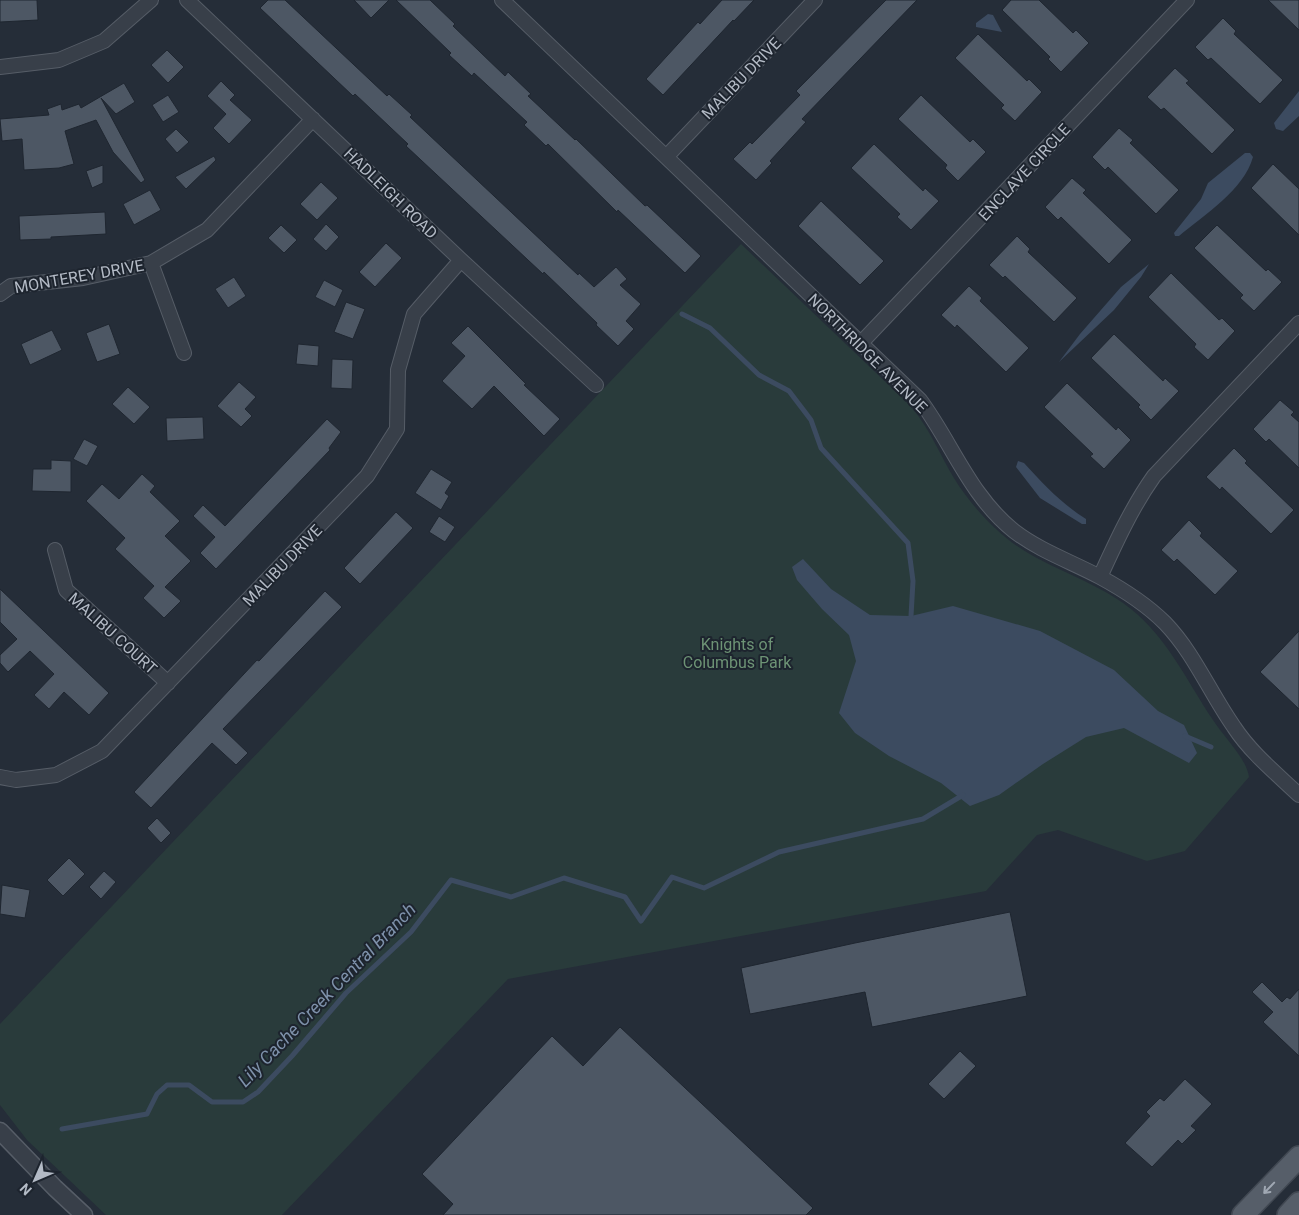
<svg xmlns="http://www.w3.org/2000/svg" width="1299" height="1215" font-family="Roboto,sans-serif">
  <rect width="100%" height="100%" fill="#252d38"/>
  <path fill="#293b3b" d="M741,244l155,148c8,8 17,16 23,25 16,22 25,47 40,69 11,16 23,30 37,43 36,35 87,46 127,74 42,29 63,77 90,117 10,16 34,39 36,57l-64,74 -38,10 -89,-31 -21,5 -51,56 -478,88 -226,236h-176l-79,-75 -27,-35v-81z"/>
  <path fill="#3c4b60" d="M988,14l5,1 9,17 -26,-5v-4z
    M1299,91v25l-16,15 -7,-2 -2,-6z
    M1245,153h5l3,4c-9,33 -49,58 -74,79h-4l-1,-3 27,-34 7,-16z
    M1149,264l-8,13 -27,33 -55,52 21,-28 41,-47z
    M1018,461l6,2c19,21 38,41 62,56v5h-4l-42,-26 -24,-31z
    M803,559l28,30 39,26 41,1 42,-10 87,25 74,39 44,41 26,14 13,28 -8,10 -65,-35 -38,9 -43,27 -44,31 -29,11 -29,-23 -52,-27 -34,-23 -16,-20 17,-52 -7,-26 -27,-26 -25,-29 -5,-13z"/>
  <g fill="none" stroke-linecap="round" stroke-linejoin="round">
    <path stroke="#3c4b60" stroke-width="5" d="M682,314l28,14 49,47 30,16 22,29 10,28 87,95 5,38 -2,35
      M1185,736l26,11
      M62,1129l85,-15 10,-20 10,-9h22l23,17h31l15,-10 34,-36 54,-63 65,-61 40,-52 60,17 53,-19 61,19 16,24 31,-44 32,11 75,-36 144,-33 40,-24"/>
  </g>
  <path fill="#4d5764" stroke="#1f2630" d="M0,0h37l1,20 -38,2z
    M268,0h17l102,96 2,-2 23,21 -2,2 168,158 1,-2 15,14 22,-20 11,12 -7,6 21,19 -15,17 8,8 -16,17 -22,-21 1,-2 -53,-51 -1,2 -137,-128 2,-2 -53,-50 -2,2 -93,-88z
    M354,0h35l-18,18z
    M396,0h34l25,24 -2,2 52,50 3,-4 23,22 -3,2 47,44 1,-1 69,67 2,-1 54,51 -16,17 -67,-63 -1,2 -69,-68 -2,2 -22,-21 3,-3 -53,-49 -2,3 -23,-21 2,-2z
    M722,0h32l-20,21 -1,-1 -70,75 -17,-16 52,-57 2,2z
    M886,0h31l-115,119 4,3 -36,39 2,2 -16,17 -23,-21 17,-17 2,2 48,-49 -4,-4z
    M1011,0h28l34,33 3,-3 13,13 -28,29 -13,-13 2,-2 -48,-47z
    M1268,0h31v30z
    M1223,18l13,13 -2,3 49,46 -23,24 -49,-46 -3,2 -13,-13z
    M978,34l49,47 2,-2 13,13 -27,29 -14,-13 3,-3 -49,-47z
    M167,50l17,17 -16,16 -17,-18z
    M1175,68l14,13 -3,2 49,47 -23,24 -48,-46 -3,2 -14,-13z
    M221,81l14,14 -5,5 22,20 -23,24 -16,-16 13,-14 -19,-18z
    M124,83l11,19 -19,12 -15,-16 44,82 -4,3 -28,-31 -17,-32 -31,11 9,33 -15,4 -35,2 -2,-31 -20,2 -2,-22 49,-4 -2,-6 14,-5 1,6 17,-6 2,4z
    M168,95l11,17 -16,10 -11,-17z
    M921,95l49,47 3,-3 13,13 -28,29 -13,-13 2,-3 -49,-46z
    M1119,128l14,12 -3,3 49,47 -23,24 -48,-47 -3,3 -13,-13z
    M176,129l13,13 -12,11 -12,-14z
    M874,144l49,47 2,-3 14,13 -28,29 -14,-13 3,-3 -49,-46z
    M214,156l2,4 -30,29 -11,-12z
    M1273,164l26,25v46l-48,-47z
    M103,165v18l-11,5 -6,-17z
    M1072,178l14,12 -3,3 49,47 -23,24 -48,-47 -3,3 -13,-13z
    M321,182l17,16 -21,22 -17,-16z
    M150,190l11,20 -27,15 -11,-21z
    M821,201l63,60 -24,24 -62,-59z
    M105,212l1,22 -55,3v2l-31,1 -1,-24z
    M326,224l13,13 -13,14 -13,-12z
    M281,225l16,15 -13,13 -16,-15z
    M1217,225l49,46 2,-2 14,13 -28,29 -14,-13 3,-3 -49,-47z
    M1017,236l13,13 -2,3 49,46 -23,24 -49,-46 -2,2 -14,-13z
    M386,243l16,15 -27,29 -16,-15z
    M1171,273l48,47 3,-2 13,13 -27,29 -14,-13 2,-3 -48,-47z
    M234,277l12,19 -18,12 -13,-19z
    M324,280l19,10 -8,17 -20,-10z
    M969,286l13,12 -2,3 49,47 -23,24 -49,-47 -2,3 -14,-13z
    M346,302l19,7 -12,30 -19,-7z
    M109,324l11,30 -23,8 -11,-29z
    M468,326l58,58 -2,1 36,34 -16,17 -50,-50 -22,23 -30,-28 23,-25 -14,-13z
    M52,330l10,20 -32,15 -9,-21z
    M1114,334l49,47 2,-3 14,13 -28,29 -13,-13 2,-2 -49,-47z
    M298,344l21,2 -1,20 -22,-2z
    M332,359l21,1 -1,29 -21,-1z
    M239,382l17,15 -11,12 7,7 -11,11 -24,-21z
    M1067,383l49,47 2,-3 13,13 -27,29 -14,-13 3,-2 -49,-47z
    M128,387l22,20 -16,17 -22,-20z
    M1280,400l14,12 -3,3 8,7v46l-30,-29 -3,3 -13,-13z
    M203,417l1,22 -37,2 -1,-23z
    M327,419l14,13 -12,16 1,2 -114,119 -16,-16 15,-16 -22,-21 10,-11 22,21z
    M84,439l14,7 -11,20 -14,-7z
    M1234,448l13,13 -2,2 49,47 -23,24 -49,-47 -2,3 -14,-13z
    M51,460l20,1v31l-39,-1 1,-22h18z
    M431,469l21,13 -7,11 4,3 -8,14 -26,-17z
    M142,474l13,12 -5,6 30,29 -15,15 26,25 -26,26 16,14 -17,17 -21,-20 11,-12 -39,-37 10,-11 -39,-37 16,-17 17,15z
    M396,512l17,16 -53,56 -16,-16z
    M439,516l16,11 -10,15 -16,-10z
    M1189,520l13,13 -2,3 38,35 -23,24 -38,-36 -3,3 -13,-12z
    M0,589l109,104 -20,22 -25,-23 -15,17 -15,-14 20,-21 -24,-23 -22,21 -8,-9v-8l17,-16 -17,-17z
    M325,591l17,16 -119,122 25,24 -12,12 -24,-22 -61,65 -17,-16 123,-132 2,1z
    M1299,631v78l-39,-37z
    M157,818l14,15 -10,10 -14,-15z
    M69,858l16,16 -22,22 -16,-16z
    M104,871l12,11 -15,17 -12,-12z
    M2,885l28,5 -5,28 -25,-4z
    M1010,912l17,84 -155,31 -7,-35 -115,22 -9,-46 114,-25z
    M1262,982l20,20 5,-5 3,2 9,-10v67l-36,-34 10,-10 -21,-20z
    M620,1027l193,181 -7,7h-363l10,-11 -31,-30 130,-138 31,30z
    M960,1051l16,15 -32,33 -16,-15z
    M1185,1079l27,25 -21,22 5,4 -14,14 -4,-4 -26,27 -27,-24 25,-27 -4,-4 14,-14 4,3z"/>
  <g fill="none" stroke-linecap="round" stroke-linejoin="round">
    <defs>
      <path id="minor" d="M187,0l274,260 135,125
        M502,0l418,400c32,43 50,96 94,131 26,20 58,31 86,46 24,13 46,27 65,46 29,30 45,70 69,104 17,26 43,47 65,68
        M0,67l59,-7 45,-19 47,-41
        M667,156l148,-156
        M151,263l33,90
        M0,294l11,-8 72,-8 68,-15 56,-33 106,-111
        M861,343l326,-343
        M55,550l11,40 102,93
        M1100,577c16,-35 32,-70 54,-101l145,-153
        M0,777l16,3 40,-5 46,-24 265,-275 30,-47 1,-59 16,-56 47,-54"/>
      <path id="tertiary" d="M0,1131l55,57 29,27"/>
      <path id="primary" d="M1243,1215l56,-58
        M1288,1215l11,-12"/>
    </defs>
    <use href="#minor" stroke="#565d67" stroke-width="16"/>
    <use href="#tertiary" stroke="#565d67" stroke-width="19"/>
    <use href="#primary" stroke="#414852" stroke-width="24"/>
    <use href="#minor" stroke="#383f49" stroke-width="14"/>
    <use href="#tertiary" stroke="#383f49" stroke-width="16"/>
    <use href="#primary" stroke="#565e69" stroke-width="21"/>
  </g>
  <defs><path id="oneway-shaft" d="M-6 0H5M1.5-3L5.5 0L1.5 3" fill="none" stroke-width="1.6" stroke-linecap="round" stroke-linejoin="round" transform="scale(1.25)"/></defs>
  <use stroke="#a0a8b3" href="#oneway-shaft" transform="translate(1269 1188) rotate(134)"/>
  <g text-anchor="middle" stroke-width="4" stroke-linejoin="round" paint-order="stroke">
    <g font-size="16" fill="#b3bac5" stroke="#1d242e">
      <text transform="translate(741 78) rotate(-46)" y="6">MALIBU DRIVE</text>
      <text transform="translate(1024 172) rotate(-47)" y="6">ENCLAVE CIRCLE</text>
      <text transform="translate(391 193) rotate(44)" y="6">HADLEIGH ROAD</text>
      <text transform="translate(79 276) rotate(-10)" y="6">MONTEREY DRIVE</text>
      <text transform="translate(868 353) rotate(45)" y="6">NORTHRIDGE AVENUE</text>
      <text transform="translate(282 565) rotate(-46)" y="6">MALIBU DRIVE</text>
      <text transform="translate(113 633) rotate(42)" y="6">MALIBU COURT</text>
    </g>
    <g font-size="16" fill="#6d9375" stroke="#1d242e">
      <text x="737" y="650">Knights of<tspan x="737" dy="18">Columbus Park</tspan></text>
    </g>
    <g font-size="18" font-style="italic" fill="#7e91aa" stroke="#1d242e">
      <text transform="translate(327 995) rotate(-46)" y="6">Lily Cache Creek Central Branch</text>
    </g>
  </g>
  <g transform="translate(35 1180) rotate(225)" stroke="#1d242e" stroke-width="4" paint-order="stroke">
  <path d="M0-4L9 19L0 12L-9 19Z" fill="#b3bac5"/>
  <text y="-8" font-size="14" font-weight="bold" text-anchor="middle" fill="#b3bac5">N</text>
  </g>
</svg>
